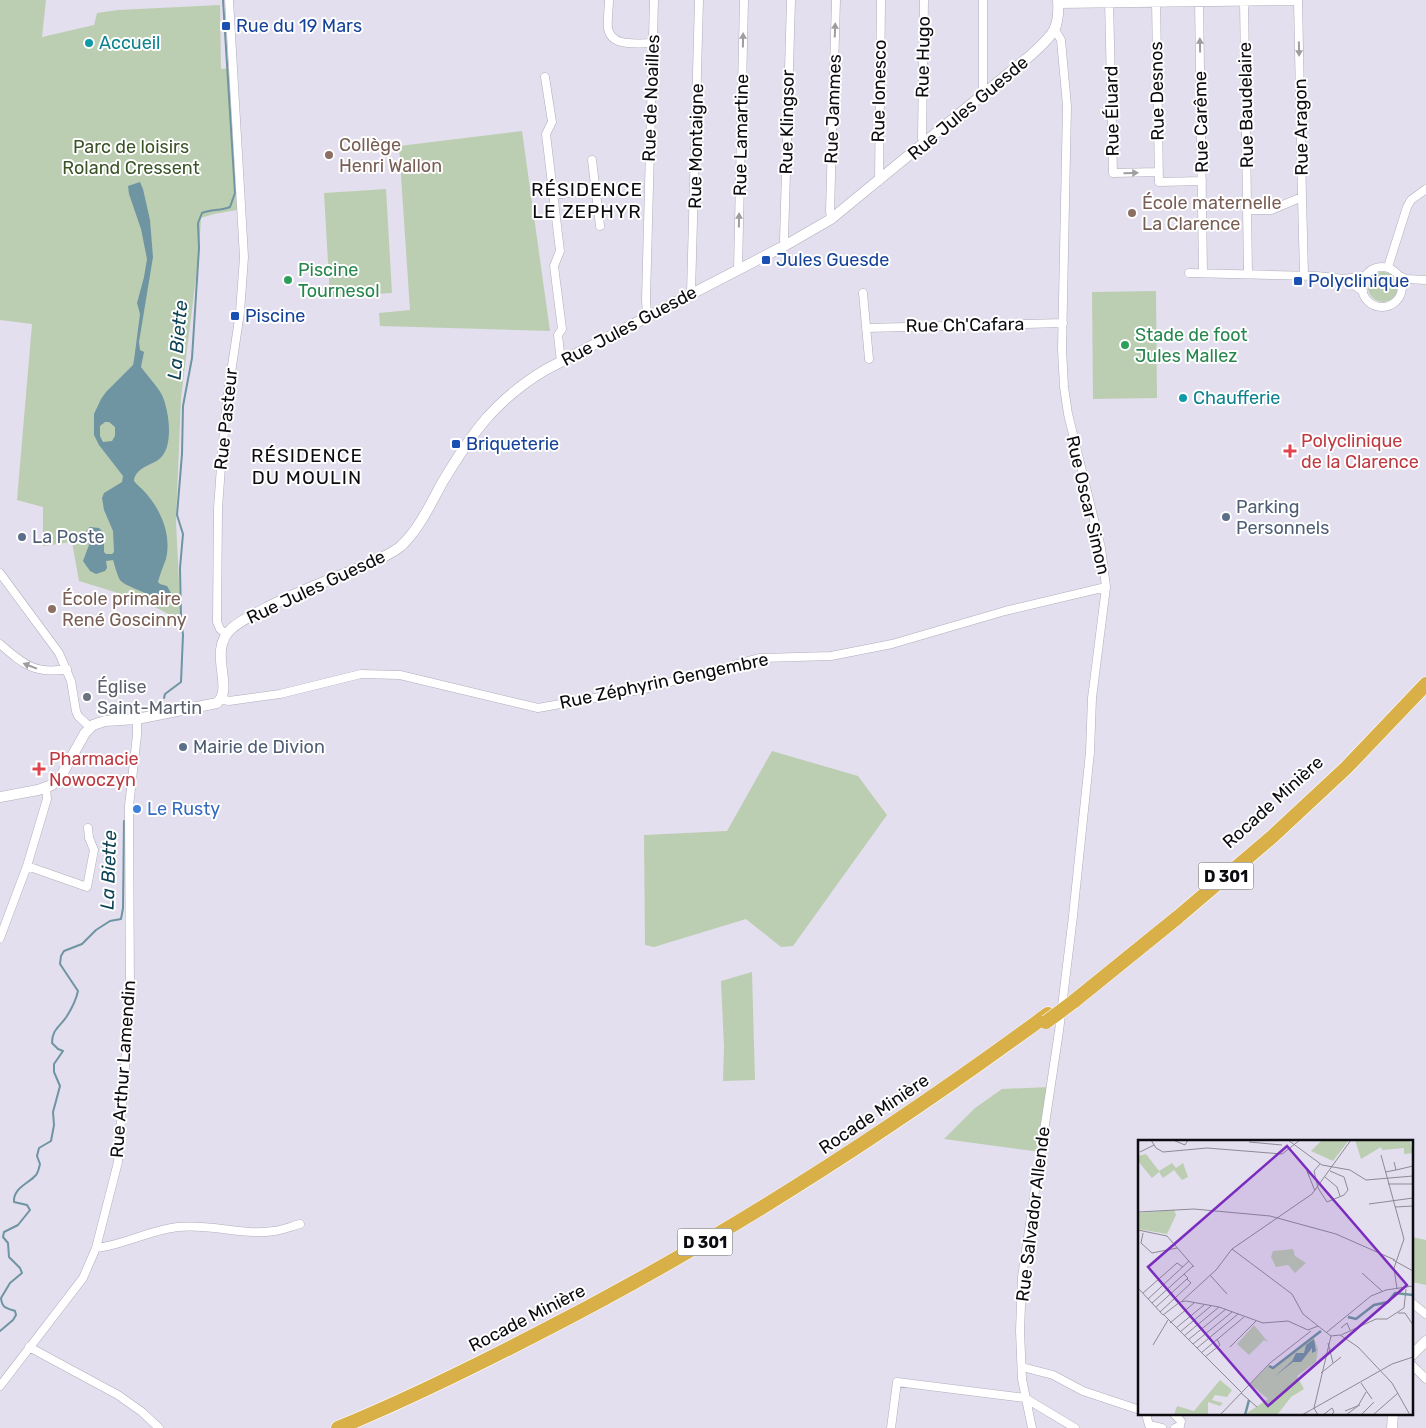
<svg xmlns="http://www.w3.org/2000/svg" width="1426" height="1428" font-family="Rubik,sans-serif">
  <rect width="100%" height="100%" fill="#e3dfee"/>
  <path fill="#bcceb1" d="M0,0h46l-4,37 52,-12 3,-12 21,-3 102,-5 1,64 9,-1 7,142 -23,4 -13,4 -2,35 -18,145 -5,124 5,99 -37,-20 -65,-20 -7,-39 -29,4v-39l-26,-7 15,-176 -32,-4z
    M522,131l28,200 -170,-5 -1,-13 31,-3 -11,-164z
    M386,189l6,104 -62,4 -6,-104z
    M1368 287a15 15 0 1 1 30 0a15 15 0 1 1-30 0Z
    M1156,291l1,107 -64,1 -1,-107z
    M772,751l86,25 29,39 -94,131 -12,1 -35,-28 -92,28 -9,-2 -1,-110 83,-4z
    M752,972l3,108 -32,1 1,-34 -3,-66z
    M1049,1087l-8,65 -97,-13 31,-31 27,-19z
    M1412,1237l14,3v45l-14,-3z"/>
  <path fill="#6f94a2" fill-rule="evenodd" d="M140,182l3,7 7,31 3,37 -14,85 1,8 4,2 -3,15c7,10 15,17 21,28 7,15 13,54 -4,65 -7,5 -23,8 -24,21 2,3 5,5 8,8 18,18 30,45 24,70 -3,8 -6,15 -8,23l2,2 7,2 4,7c-1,8 -3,13 -11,14l-5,-3 1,-5c-7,-6 -32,-13 -36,-19 -3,-5 -5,-14 -7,-20l-7,1 1,7 -2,3 -9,3 -6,-3 -7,-10 6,-16c-3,-6 -7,-12 1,-18l9,1 5,5v19l2,2h6l2,-2 -1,-21 -9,-21 -2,-12 2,-5 18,-11 1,-6 -24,-31 -5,-10v-21l7,-15 5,-7 27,-27 1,-5 6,-46 -3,-11 7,-26 3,-18 -6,-30 -12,-35 -1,-8zM105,422h4l6,5v9l-3,5 -9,1 -3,-6v-10z"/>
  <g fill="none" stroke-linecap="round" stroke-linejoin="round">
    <path stroke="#6f94a2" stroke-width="2" d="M164,698l1,-4 16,-12 2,-47 -2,-17 -1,-50 3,-34 -6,-19 5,-61 1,-48 9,-48 7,-110 -1,-25 4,-10c10,-4 18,-2 28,-6l5,-14 -12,-193
      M0,1331l13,-11 3,-5 -1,-4c-9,-3 -13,-3 -14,-13l9,-15 12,-10 -2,-5 -11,-11 -1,-14 -5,-6 1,-5 14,-7 12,-15 -3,-5 -13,-3c-1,-14 14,-18 22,-27 2,-2 3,-7 4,-11l-3,-8 2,-8 12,-7 3,-16 -1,-13 7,-26 -6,-14v-8l9,-13 -5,-2 -6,-6c0,-14 8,-16 15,-27 5,-8 9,-16 11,-25l-18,-27 1,-8 3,-5 18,-7 14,-14 14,-9 11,-2 2,-11 1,-87"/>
    <defs>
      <path id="street" d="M609,0c0,9 -2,19 -1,28 3,20 30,15 45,15
        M924,0l-2,138 2,6
        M1109,0l4,173 45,-1
        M1156,0l3,182 43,-1
        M1199,0l4,273
        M1244,0l4,274
        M1058,4l240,-3
        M545,77l7,45 -6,12 14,117 -6,15 8,63 -4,6 3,27
        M983,94v-94
        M592,160l8,66
        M879,181l2,-181
        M553,195l42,-5
        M1302,197l2,78
        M1247,210h24l31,-13 -4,-197
        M831,219l-1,-8 6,-211
        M786,245l-2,-5 7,-240
        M1388,267l19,-60 4,-7 15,-11
        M1362 287a20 20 0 1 1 40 0a20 20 0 1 1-40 0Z
        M738,269l6,-269
        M1189,273l128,3 27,3 21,-3
        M1400,276l6,3 20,1
        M1344,279l19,12
        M691,293l8,-293
        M863,293l6,66
        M647,316l-1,-17 8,-299
        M866,328l197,-5
        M0,573l59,80 12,28 5,30 2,5 12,11
        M226,634l-6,-5 -3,-7 1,-114 4,-55 5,-53 13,-88 4,-55 -15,-257
        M0,644c23,20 35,31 67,25
        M221,699l8,2 51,-7 81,-20 39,1 138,33 107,-19 114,-31 72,-2 61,-12 113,-33 101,-24
        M27,866l60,21 7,-37 -5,-12 -1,-10
        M0,938l27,-72 20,-67 -1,-11
        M96,1248c29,-3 53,-18 82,-21 32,-4 64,9 96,4 9,-1 18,-5 26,-7
        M1412,1303l14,11
        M29,1347l89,48 24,17 17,16
        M1412,1365l14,14
        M1022,1367l31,8 30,16 57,19
        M0,1386l83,-108 13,-30 22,-86 12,-164 -1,-192 8,-71v-16
        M1146,1414l3,11 13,3
        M1174,1414l7,7 -1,5 -5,2
        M891,1428l6,-46 128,16 50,30
        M1032,1428l-10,-49 -2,-48 2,-54 37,-246 14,-115 17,-164 2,-54 14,-111 -5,-39 -33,-134 -4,-27 -2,-38 5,-243 -6,-66 -6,-10"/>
      <path id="secondary" d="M0,797l38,-7 14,-5 9,-9 24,-43 8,-8 12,-4 32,-2 80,-16c18,-16 -10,-51 14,-74 10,-9 22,-14 33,-20 29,-15 59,-27 90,-39 14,-6 35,-14 47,-24 18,-17 29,-41 41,-63 30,-50 52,-82 103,-113l241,-125 45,-26 200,-164c21,-20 29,-24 27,-55
        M1412,1355l14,-14
        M1392,1428l1,-14"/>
      <path id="highway" d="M1073,1002l105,-85 95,-81 73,-68 80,-84
        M338,1428c66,-27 131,-59 195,-92 181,-92 351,-201 515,-322"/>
    </defs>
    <use href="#street" stroke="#b0adbb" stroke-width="9"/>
    <use href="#secondary" stroke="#b0adbb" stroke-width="11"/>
    <use href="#highway" stroke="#fff" stroke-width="15"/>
    <use href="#street" stroke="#fff" stroke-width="8"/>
    <use href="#secondary" stroke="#fff" stroke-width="10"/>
    <use href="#highway" stroke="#d9b048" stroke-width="14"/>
    <defs>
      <path id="highway-bridge" d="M1046,1022l27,-20"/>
    </defs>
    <use href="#highway-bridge" stroke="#fff" stroke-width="15" stroke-linecap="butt"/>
    <use href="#highway-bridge" stroke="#d9b048" stroke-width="14"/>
  </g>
  <defs><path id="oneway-solid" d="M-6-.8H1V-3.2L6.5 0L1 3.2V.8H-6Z" transform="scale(1.25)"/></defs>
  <g fill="#9e9d9f">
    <use href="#oneway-solid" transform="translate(835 30) rotate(-88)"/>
    <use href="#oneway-solid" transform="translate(743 40) rotate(-89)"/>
    <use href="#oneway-solid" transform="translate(1200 45) rotate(-91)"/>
    <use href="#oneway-solid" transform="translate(1299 49) rotate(89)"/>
    <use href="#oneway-solid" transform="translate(1131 173) rotate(-1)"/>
    <use href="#oneway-solid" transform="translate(739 220) rotate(-89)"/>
    <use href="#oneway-solid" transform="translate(30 666) rotate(-159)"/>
  </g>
  <g fill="#1a4fb4" stroke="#fff" stroke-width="2">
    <rect x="221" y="21" width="10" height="10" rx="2.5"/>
    <rect x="761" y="255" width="10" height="10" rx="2.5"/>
    <rect x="1293" y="276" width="10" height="10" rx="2.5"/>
    <rect x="230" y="311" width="10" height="10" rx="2.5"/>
    <rect x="451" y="439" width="10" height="10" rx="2.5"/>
  </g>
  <g fill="#0f9aa8" stroke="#fff" stroke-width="2">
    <circle cx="89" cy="43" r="5"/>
    <circle cx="1183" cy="398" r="5"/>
  </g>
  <g fill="#8d6e63" stroke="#fff" stroke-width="2">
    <circle cx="329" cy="155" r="5"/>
    <circle cx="1132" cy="213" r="5"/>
    <circle cx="52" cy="609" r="5"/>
  </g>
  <g fill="#2e9e5b" stroke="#fff" stroke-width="2">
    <circle cx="288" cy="280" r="5"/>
    <circle cx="1125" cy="345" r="5"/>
  </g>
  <g fill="#e0444e" stroke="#fff" stroke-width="2">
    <path d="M1287.5 443.5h5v5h5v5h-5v5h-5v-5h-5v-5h5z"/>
    <path d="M36.5 761.5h5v5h5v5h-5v5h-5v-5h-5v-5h5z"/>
  </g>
  <g fill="#5c6f8a" stroke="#fff" stroke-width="2">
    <circle cx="1226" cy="517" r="5"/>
    <circle cx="22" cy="537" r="5"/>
    <circle cx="183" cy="747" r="5"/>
  </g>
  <circle fill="#6b7280" stroke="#fff" stroke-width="2" cx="87" cy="697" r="5"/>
  <circle fill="#3f7fe0" stroke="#fff" stroke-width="2" cx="137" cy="809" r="5"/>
  <g text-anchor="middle" stroke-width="4" stroke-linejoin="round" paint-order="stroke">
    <g fill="#fff" stroke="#555458" stroke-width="1">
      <rect x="1198.5" y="862.5" width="55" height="27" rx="4"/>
      <rect x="677.5" y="1228.5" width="55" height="27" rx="4"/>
    </g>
    <g font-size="16" font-weight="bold" fill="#0c0b10">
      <text x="1226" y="882">D 301</text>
      <text x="705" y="1248">D 301</text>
    </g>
    <g font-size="18" fill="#164399" stroke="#fff" text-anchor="start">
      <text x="236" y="32">Rue du 19 Mars</text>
      <text x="776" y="266">Jules Guesde</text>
      <text x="1308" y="287">Polyclinique</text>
      <text x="245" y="322">Piscine</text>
      <text x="466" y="450">Briqueterie</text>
    </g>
    <g font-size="18" fill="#0d838f" stroke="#fff" text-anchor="start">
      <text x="99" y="49">Accueil</text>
      <text x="1193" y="404">Chaufferie</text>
    </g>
    <g font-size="18" fill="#0c0b10" stroke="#fff">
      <text transform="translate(923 57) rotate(-89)" y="6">Rue Hugo</text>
      <text transform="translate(879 91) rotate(-89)" y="6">Rue Ionesco</text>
      <text transform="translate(1157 91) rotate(-91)" y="6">Rue Desnos</text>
      <text transform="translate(651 98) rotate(-88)" y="6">Rue de Noailles</text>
      <text transform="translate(1246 105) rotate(-91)" y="6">Rue Baudelaire</text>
      <text transform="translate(968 108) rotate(-40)" y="6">Rue Jules Guesde</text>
      <text transform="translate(833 109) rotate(-88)" y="6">Rue Jammes</text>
      <text transform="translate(1112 111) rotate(-91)" y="6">Rue Éluard</text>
      <text transform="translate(787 122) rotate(-89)" y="6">Rue Klingsor</text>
      <text transform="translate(1201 122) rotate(-91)" y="6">Rue Carême</text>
      <text transform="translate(1301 127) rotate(-91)" y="6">Rue Aragon</text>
      <text transform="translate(741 135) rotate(-89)" y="6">Rue Lamartine</text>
      <text transform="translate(696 146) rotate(-89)" y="6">Rue Montaigne</text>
      <text transform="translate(965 325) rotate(-1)" y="6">Rue Ch'Cafara</text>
      <text transform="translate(629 326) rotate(-28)" y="6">Rue Jules Guesde</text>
      <text transform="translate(226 419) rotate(-84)" y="6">Rue Pasteur</text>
      <text transform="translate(1088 505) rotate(77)" y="6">Rue Oscar Simon</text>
      <text transform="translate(316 587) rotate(-25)" y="6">Rue Jules Guesde</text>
      <text transform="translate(664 681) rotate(-12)" y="6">Rue Zéphyrin Gengembre</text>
      <text transform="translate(1273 802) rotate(-42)" y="6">Rocade Minière</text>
      <text transform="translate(123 1069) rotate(-86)" y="6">Rue Arthur Lamendin</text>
      <text transform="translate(874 1114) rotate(-34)" y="6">Rocade Minière</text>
      <text transform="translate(1033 1214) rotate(-83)" y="6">Rue Salvador Allende</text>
      <text transform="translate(527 1318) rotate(-27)" y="6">Rocade Minière</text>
    </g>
    <g font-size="18" fill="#785e54" stroke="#fff" text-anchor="start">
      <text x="339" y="151">Collège<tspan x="339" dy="21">Henri Wallon</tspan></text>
      <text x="1142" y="209">École maternelle<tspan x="1142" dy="21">La Clarence</tspan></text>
      <text x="62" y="605">École primaire<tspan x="62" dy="21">René Goscinny</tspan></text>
    </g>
    <g font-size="18" fill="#3a5426" stroke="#fff">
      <text x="131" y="153">Parc de loisirs<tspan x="131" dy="21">Roland Cressent</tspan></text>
    </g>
    <g font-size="18" fill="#27864d" stroke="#fff" text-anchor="start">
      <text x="298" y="276">Piscine<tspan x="298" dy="21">Tournesol</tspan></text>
      <text x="1135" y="341">Stade de foot<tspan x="1135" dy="21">Jules Mallez</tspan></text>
    </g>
    <g font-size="18" fill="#be3a42" stroke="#fff" text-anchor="start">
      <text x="1301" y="447">Polyclinique<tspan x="1301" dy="21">de la Clarence</tspan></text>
      <text x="49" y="765">Pharmacie<tspan x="49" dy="21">Nowoczyn</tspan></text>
    </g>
    <g font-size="18" fill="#4e5e75" stroke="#fff" text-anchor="start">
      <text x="1236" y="513">Parking<tspan x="1236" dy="21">Personnels</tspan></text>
      <text x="32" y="543">La Poste</text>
      <text x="193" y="753">Mairie de Divion</text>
    </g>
    <g font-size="18" fill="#5b616d" stroke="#fff" text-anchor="start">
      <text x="97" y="693">Église<tspan x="97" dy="21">Saint-Martin</tspan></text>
    </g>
    <g font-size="18" fill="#366cbe" stroke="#fff" text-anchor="start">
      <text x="147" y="815">Le Rusty</text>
    </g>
    <g font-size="19" letter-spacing="1" fill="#0c0b10" stroke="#fff">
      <text x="587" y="196">RÉSIDENCE<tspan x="587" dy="22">LE ZEPHYR</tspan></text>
      <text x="307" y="462">RÉSIDENCE<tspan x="307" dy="22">DU MOULIN</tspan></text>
    </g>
    <g font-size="19" font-style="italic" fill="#0e4455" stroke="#fff">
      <text transform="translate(177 340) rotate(-85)" y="7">La Biette</text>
      <text transform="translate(108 870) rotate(-88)" y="7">La Biette</text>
    </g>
  </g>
  <g transform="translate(1138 1140)">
    <rect width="275" height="275" fill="#e3dfee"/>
    <path d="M184,0h27l-16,21 -22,-10zM217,0h55l3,13 -9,1v-6l-22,2 -1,-3 -20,12zM8,14l13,17 13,-8 4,5 7,-5 5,14 -6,3 -8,-10 -11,8 -4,-6 -7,6 -14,-17v-5zM36,70l2,5 -9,19 -29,-5v-16zM155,109l2,7 11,7 -11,10 -7,-8 -12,2 -5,-10 2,-6zM116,185l14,17 -4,-2 -15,15 -12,-11zM175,196l5,13 -2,13 -19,14 7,13 -13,8 -14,18h-33l24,-16 -18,-15 19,-19 4,3zM82,240l12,10 -5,7 -12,-2 -3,5 11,3 -3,3 -12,-4v13h-34l3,-9 17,5z" fill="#bcceb1"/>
    <path d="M176,199l2,12 -4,2v-5l-11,14h-8l-19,15 18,-16 4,-8h8l2,-8z" fill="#6f94a2"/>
    <path fill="none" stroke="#6f94a2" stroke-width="2.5" d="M210,177l8,2 18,-14 14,-3 7,-9 18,2M131,226l4,2 48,-37M107,275l4,-15"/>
    <path fill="none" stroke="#8d8a95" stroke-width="1" d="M13,0l5,8 7,4 44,-4 75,6 18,-14M35,0l12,5 3,-5M150,0l34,25 28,5 16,10 47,-4M111,2l33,3M2,12l14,-7M243,15l23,84 -10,29 3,21M182,24l-6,7 4,17 9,14 17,-7 4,-5 -4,-13 -14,-6M258,30l17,-4M247,32l11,-2 -2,-8M171,35l-2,-4 8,20M187,37l12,10 3,9M250,44h25M231,64l44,-6M257,67l18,-1M0,72l56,-3 76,7 66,18 59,26M0,90l29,6 27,31M5,93l-2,10 11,10 25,-5M94,109l60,45 11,20 15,12M255,120l20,11M224,133l20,18M72,135l17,19M20,140l21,23M0,148l25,27 17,-13 6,-1 33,6 44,16 25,-2 20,9 10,-4 13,10 9,-1 18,12 34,36 18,32M5,153l34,-30 6,4M10,159l41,-38M44,161l34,-31 16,-21 80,-55 39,-54M14,163l41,-37M18,167l32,-29 -4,-4M22,172l31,-29 -4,-4M260,173h7l8,12M26,175l77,77M32,183l24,-20M38,188l28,-23M203,188l6,-5 3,7M42,192l31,-26M189,192l44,-36 15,-6 27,-4M203,195l35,-16h11l17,-11 2,-19M46,196l35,-29M50,200l38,-31M190,203l5,20M55,204l39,-32M15,205l15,-25M92,207l26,-26M59,208l41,-34M63,213l43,-36M67,217l15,-12 -3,-6M183,233l20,-16M223,243l11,16M103,253l16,14M207,271l15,-6M82,275l50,-52 41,-32M164,275l90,-51 21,-7M180,275l-4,-7 17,-72M185,275l9,-7 2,4 -3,3M208,275l12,-9 8,-14M223,275l13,-13M235,275l25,-22"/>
    <path fill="#7b2cbf" fill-opacity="0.15" stroke="#7b2cbf" stroke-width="2.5" d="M149,6l120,139 -139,121 -120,-139z"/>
    <rect width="275" height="275" fill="none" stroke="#0c0b10" stroke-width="2.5"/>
  </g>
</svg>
